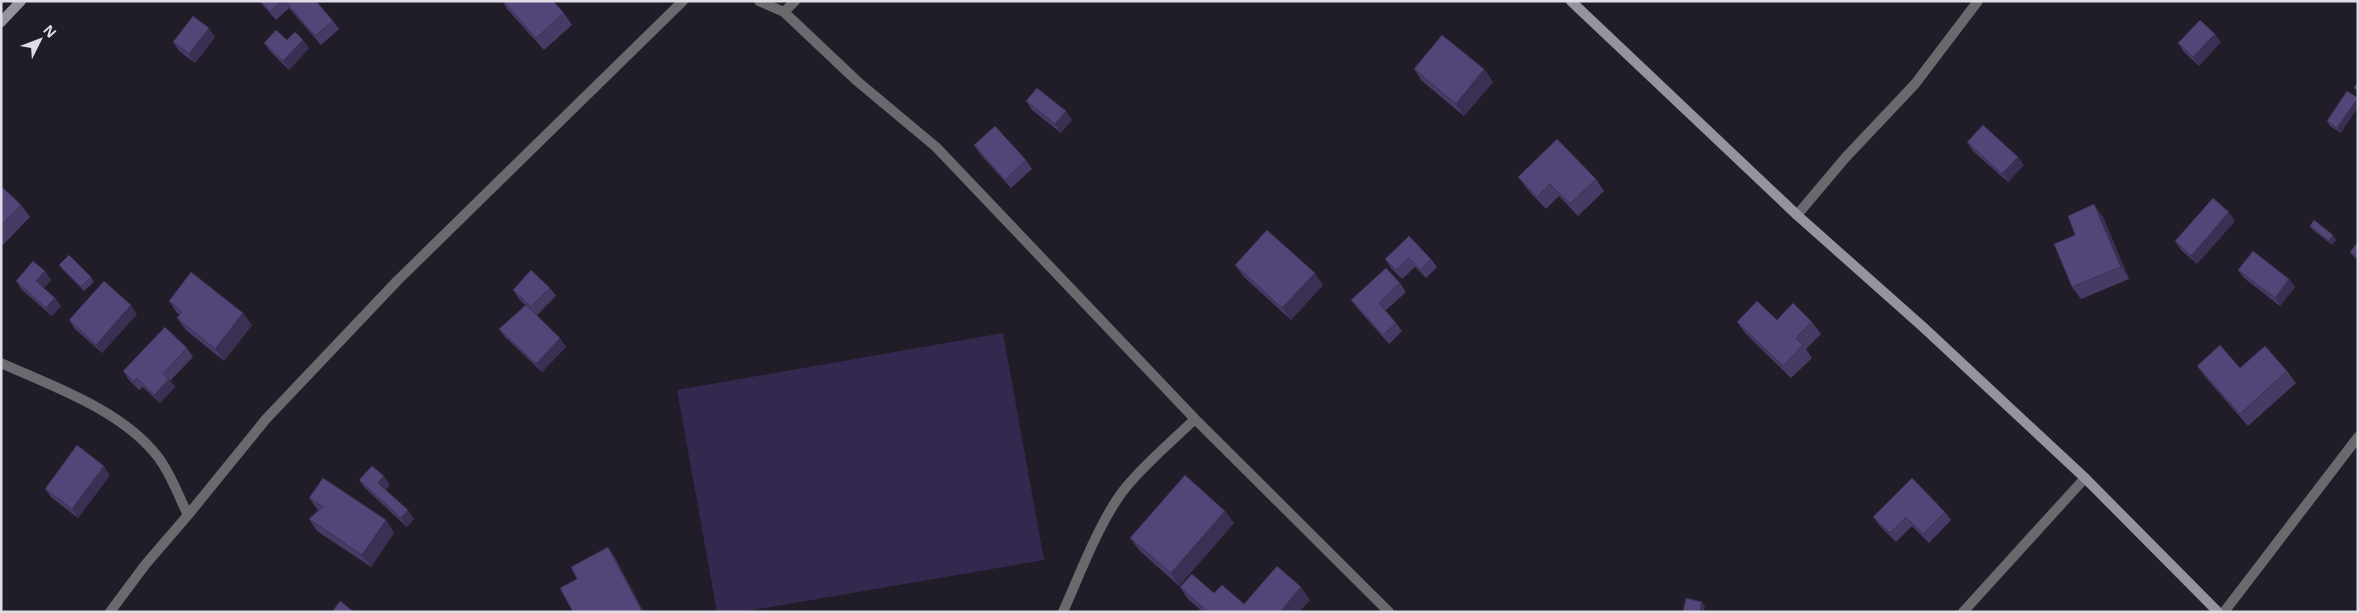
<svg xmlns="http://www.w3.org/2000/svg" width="2359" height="613" font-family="'Open Sans',sans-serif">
  <rect width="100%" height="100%" fill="#201d28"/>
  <path fill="#34284f" d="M1003,333l41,227 -303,52h-24l-40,-222z"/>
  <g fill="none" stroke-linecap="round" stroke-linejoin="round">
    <path stroke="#6a696e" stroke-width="10" d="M759,1l25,11 73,69 79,66 259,272 194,193
      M784,12l11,-11
      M1797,215l49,-58 69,-73 63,-83
      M1,363c53,24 121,47 157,94 13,17 21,40 30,58
      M110,612l35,-47 43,-50 78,-96 132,-139 285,-279
      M1063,612c17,-38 38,-95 64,-126 20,-24 45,-45 68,-67
      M1963,612l122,-134
      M2224,612l134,-175"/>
    <path stroke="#95939c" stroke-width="10" d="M1571,1l226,214 126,112 162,151 133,134
      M1,22l20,-21"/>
  </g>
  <path fill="#473b66" d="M259,1h57l17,20 6,8 -18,16 -32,-37 -13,12z
    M502,1h51l11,12 8,12 -28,25 -37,-41z
    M215,37l-20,26 -16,-12 -6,-9z
    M287,40l22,8 -20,22 -19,-19 -6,-8z
    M2221,42l-22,24 -15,-14 -6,-9z
    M1414,69h70l9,13 -29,34 -42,-35z
    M2347,91l-6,42 -11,-7 -3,-5z
    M1026,101l40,10 6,9 -11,13 -29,-23z
    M1967,142l57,23 -16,17 -35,-31z
    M974,145l52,15 6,9 -21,19 -31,-34z
    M1518,177l78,2 8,12 -26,25 -19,-20 -13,13 -19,-20z
    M1,186l20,19 9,12 -29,30z
    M2103,217l26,62 -48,20 -9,-12 3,-52z
    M2235,221l-38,43 -16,-14 -6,-9z
    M2310,226l23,9 3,5 -4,5 -19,-15z
    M2358,242v18l-5,-4 -3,-4z
    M1385,259h46l6,8 -11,11 -11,-11 -13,12 -11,-11z
    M59,265l32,12 3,5 -10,9 -22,-22z
    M1235,265l88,20 -32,35 -47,-43z
    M2238,270l51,9 6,8 -15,19 -36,-28z
    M45,271l6,9 -7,8 11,10 6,8 -9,10 -30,-26 -6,-9z
    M1400,283l6,9 -21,19 11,12 6,8 -13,13 -32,-36 -6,-8z
    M550,288l6,8 -19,19 29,32 -24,25 -37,-35 -6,-8 26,-24 -6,-6 -6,-9z
    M169,301l83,24 -28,36 -38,-31 -9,-12 3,-3 -3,-2z
    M137,314l-35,39 -27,-24 -6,-9z
    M1777,320l35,2 9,12 -15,15 6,9 -21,20 -45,-44 -9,-12z
    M187,348l6,9 -23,24 5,6 -15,16 -17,-16 -4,3 -10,-10 -6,-9z
    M2197,366l90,5 9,12 -48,43 -42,-48z
    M110,475l-32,43 -27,-21 -6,-8z
    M359,480l31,5 -5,5 29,29 -7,8 -42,-39z
    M309,498l77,22 8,13 -23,34 -54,-36 -8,-12 9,-9z
    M1225,511l9,12 -55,63 -40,-36 -9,-12z
    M1945,512l6,8 -22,23 -17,-17 -16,16 -17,-17 -6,-8z
    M1180,587l34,6 30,11 66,-4 -11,12h-96l-15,-13z"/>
  <path fill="#3a3053" d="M209,28l6,9 -20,26 -6,-9z
    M2215,34l6,8 -22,24 -6,-9z
    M303,40l6,8 -20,22 -6,-9z
    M1484,69l9,13 -29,34 -8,-12z
    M2358,98v9l-17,26 -4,-5z
    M1066,111l6,9 -11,13 -6,-9z
    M2018,157l6,8 -16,17 -6,-8z
    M2094,204l9,13 26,62 -8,-12z
    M2229,212l6,9 -38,43 -6,-8z
    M2333,235l3,5 -4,5 -3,-4z
    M45,271l6,9 -9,10 -6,-9z
    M1315,273l8,12 -32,35 -9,-12z
    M2289,279l6,8 -15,19 -5,-8z
    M55,298l6,8 -9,10 -6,-8z
    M131,305l6,9 -35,39 -6,-8z
    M243,313l9,12 -28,36 -9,-12z
    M560,338l6,9 -24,25 -6,-8z
    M169,379l6,8 -15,16 -6,-8z
    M104,466l6,9 -32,43 -6,-9z
    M384,476l6,9 -6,7 -6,-9z
    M408,510l6,9 -7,8 -6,-9z
    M1225,511l9,12 -55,63 -8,-13z
    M386,520l8,13 -23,34 -9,-12z
    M608,547l8,12 28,53h-1l-1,-1z
    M1301,587l9,13 -11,12h-19z
    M1702,602l3,4 -1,6h-4z"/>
  <path fill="#534577" stroke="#3a3053" d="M260,1h21l-11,11z
    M285,1h31l17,20 -18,15z
    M503,1h50l11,12 -28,25z
    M193,16l16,12 -20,26 -16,-12z
    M2200,20l15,14 -22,23 -15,-14z
    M276,30l11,10 8,-8 8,8 -20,21 -19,-18z
    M1442,35l42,34 -28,35 -42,-35z
    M2358,81v10l-4,-3z
    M1037,88l29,23 -11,13 -29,-23z
    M2347,91l11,7 -21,30 -10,-7z
    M1983,125l35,32 -16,17 -35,-32z
    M995,126l31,34 -21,20 -31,-35z
    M1557,139l39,40 -26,25 -20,-20 -13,13 -19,-20z
    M1,186l20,19 -20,21z
    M2213,198l16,14 -38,44 -16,-15z
    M2094,204l27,63 -49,20 -18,-43 21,-9 -7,-19z
    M2314,220l19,15 -4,6 -19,-15z
    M1267,230l48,43 -33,35 -47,-43z
    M1409,236l22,23 -11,11 -11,-12 -13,12 -11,-11z
    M2358,242v16l-8,-6z
    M2253,251l36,28 -14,19 -37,-28z
    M69,255l22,22 -10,10 -22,-22z
    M33,261l12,10 -9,10 19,17 -9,10 -30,-27z
    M1386,268l14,15 -21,20 17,20 -13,12 -32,-35z
    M531,270l19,18 -19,19 -18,-17z
    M191,272l52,41 -28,36 -38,-31 5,-6 -13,-11z
    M104,281l27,24 -35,40 -27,-25z
    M1757,301l20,19 16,-17 19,19 -16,16 7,7 -20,21 -46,-44z
    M526,305l34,33 -24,26 -37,-35z
    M165,327l22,21 -24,26 6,5 -15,16 -17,-17 -3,4 -11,-11z
    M2220,345l20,23 25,-22 22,25 -47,43 -43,-48z
    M77,445l27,21 -32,43 -27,-20z
    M372,466l12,10 -6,7 30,27 -7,8 -42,-38z
    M1185,475l40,36 -54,62 -41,-35z
    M323,478l63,42 -24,35 -53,-36 14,-12 -14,-9z
    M1912,478l33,34 -22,22 -17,-17 -16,16 -17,-16z
    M608,547l34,64 -2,1h-67l-13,-24 17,-9 -6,-12z
    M1277,566l24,21 -21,25h-72l-28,-25 12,-13 22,19 8,-8 22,19z
    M1686,598l16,4 -2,10h-11l-6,-1z
    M340,601l14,11h-22z"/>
  <rect width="2359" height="613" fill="none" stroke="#dfdde5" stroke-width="5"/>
  <g transform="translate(40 40) rotate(48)" stroke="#201d28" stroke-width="4" paint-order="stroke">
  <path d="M0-4L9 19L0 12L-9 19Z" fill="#dfdde5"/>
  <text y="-8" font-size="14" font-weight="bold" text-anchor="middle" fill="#dfdde5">N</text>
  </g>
</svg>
